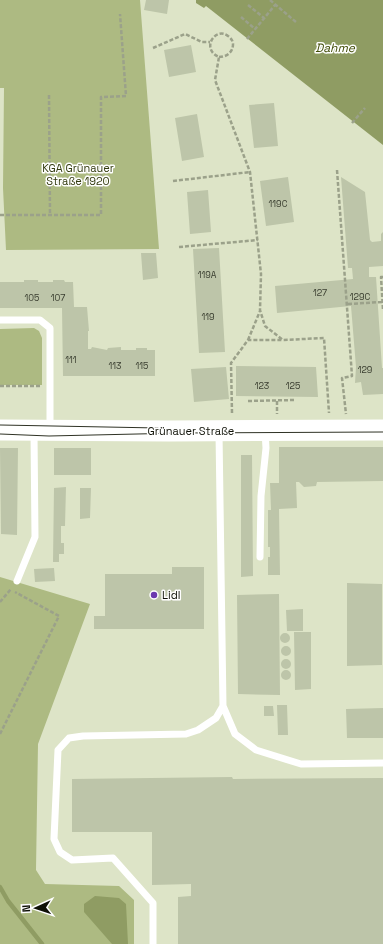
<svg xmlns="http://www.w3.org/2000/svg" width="383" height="944" font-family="'Space Grotesk',sans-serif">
  <rect width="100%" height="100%" fill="#dde4c7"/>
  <path fill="#adba82" d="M0,0h140l19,249 -153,1 -3,-62 1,-100h-4z
    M34,328l5,3 3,7v47h-42v-56z
    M0,577l90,27 -52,140 -2,126 9,14 74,2 15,14v44h-134z"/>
  <path fill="#8f9c63" d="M196,0h187v145l-177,-139 -2,2 -8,-5z
    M95,896l24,2 7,6 2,40h-16l-28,-32v-8z"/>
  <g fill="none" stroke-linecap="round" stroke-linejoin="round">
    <path stroke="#8f9c63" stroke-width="4.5" d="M0,887l8,14 34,43"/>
  </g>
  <path fill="#bdc5a9" d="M146,0h23l-2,14 -23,-4z
    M191,45l5,27 -27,5 -5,-27z
    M274,103l4,43 -24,2 -5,-43z
    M197,114l7,43 -22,4 -7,-43z
    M288,177l6,45 -28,4 -6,-45z
    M341,177l24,15 5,48 2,2 9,-1v-7l2,-2v34l-14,1v10h7l6,91h1v26l-20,1 -2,-13 -6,1 1,-16 -5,-61 -74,7 -2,-27 78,-7 -1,-11h-4z
    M208,190l3,42 -21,2 -3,-42z
    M219,248l6,104 -26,1 -6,-104z
    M141,253h15l2,25 -15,2z
    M24,280h14v2h15v-2h11l1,2h8l1,25h13l2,24h-1v18h3l1,-2 15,3 1,-2 13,-1v3h15v-2h11v2h8v26h-92l-1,-68h-62v-26h24z
    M236,366l80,1 2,30 -82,-1z
    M226,367l3,32 -35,3 -3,-33z
    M279,447h104v34l-66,1 -1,4 -12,1 -5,-5h-3l1,26 -18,1 1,66h-12v-18h2v-10h-2v-37h3l-1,-27h9z
    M0,448h18l-1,87 -16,-1z
    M54,448h37v27h-37z
    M241,455h11l1,121 -12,1z
    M66,487l-1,39h-4v17h3v11h-5v8h-6l1,-74z
    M80,488h11l-1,30 -10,1z
    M172,567h32v62h-110v-13h11v-42h67z
    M54,568l1,13 -20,1 -1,-13z
    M347,583l35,1v81l-35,1z
    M279,594l1,101 -42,-1 -1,-99z
    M303,609v22h-16l-1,-21z
    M294,632h17v57l-16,1z
    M280 638a5 5 0 1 1 10 0a5 5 0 1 1-10 0Z
    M281 651a5 5 0 1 1 10 0a5 5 0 1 1-10 0Z
    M281 664a5 5 0 1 1 10 0a5 5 0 1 1-10 0Z
    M281 675a5 5 0 1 1 10 0a5 5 0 1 1-10 0Z
    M277,705h10l1,30h-10z
    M264,706h9l1,10h-10z
    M383,708v30h-36l-1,-29z
    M232,777l1,2 150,-1v166h-205v-47l13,-1v-12l-39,1v-53h-80v-53z"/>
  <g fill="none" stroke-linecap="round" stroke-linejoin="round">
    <path stroke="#9ba18a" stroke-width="2.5" stroke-dasharray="4 2" stroke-linecap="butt" d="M270,0l26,22
      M248,5l16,13
      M241,17l14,12
      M247,39l28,-34
      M153,48l32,-14 17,8h8
      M219,57c7,0 14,-4 14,-13 0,-3 -2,-6 -5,-8 -12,-10 -28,13 -9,21l-4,23 35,92 11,102 -1,36 5,16 18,14 41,-2 5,75
      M49,95l1,120
      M352,123l13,-15
      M337,170l15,206 -10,2 4,36
      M173,181l77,-9
      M0,215h101v-118l25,-1 -6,-82
      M179,247l79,-7
      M383,277h-2l2,33
      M348,304l34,-2
      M248,340l12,-29
      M0,386h40
      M248,401l47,-1
      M277,401v13
      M232,413l-1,-50 17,-23h35
      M0,602l11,-13
      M0,734l59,-118 -44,-24"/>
    <path stroke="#fff" stroke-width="7" d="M0,320h40l10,8v101
      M219,433l4,273 12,28 21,16 45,14 82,-1
      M260,557l1,-61 5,-48 -1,-17
      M17,581l18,-44 -1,-104
      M153,944v-41l-40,-45 -41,2 -12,-8 -6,-13 4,-89 11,-12 14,-2 103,-2 12,-4 18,-12 7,-12"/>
    <path stroke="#fff" stroke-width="21" d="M0,430l169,1 214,-1"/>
    <path stroke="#2f3225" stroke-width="1" d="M0,425l158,3
      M0,434l49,2 132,-3 202,-1"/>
  </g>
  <circle fill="#6b38af" stroke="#fff" stroke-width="1.5" cx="154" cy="595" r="4"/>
  <g text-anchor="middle" stroke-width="3" stroke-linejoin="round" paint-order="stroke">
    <g font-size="9" fill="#3a3e30">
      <text x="278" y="207">119C</text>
      <text x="207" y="278">119A</text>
      <text x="320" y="296">127</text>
      <text x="360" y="300">129C</text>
      <text x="32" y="301">105</text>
      <text x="58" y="301">107</text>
      <text x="208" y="320">119</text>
      <text x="71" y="363">111</text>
      <text x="115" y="369">113</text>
      <text x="142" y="369">115</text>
      <text x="365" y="373">129</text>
      <text x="262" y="389">123</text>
      <text x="293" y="389">125</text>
    </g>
    <g font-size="11" fill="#323a0e" stroke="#fff">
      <text x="78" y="172">KGA Grünauer<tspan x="78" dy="13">Straße 1920</tspan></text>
    </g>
    <g font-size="11" fill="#0f1107" stroke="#fff">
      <text x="191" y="435">Grünauer Straße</text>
    </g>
    <g font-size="11" fill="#0f1107" stroke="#fff" text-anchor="start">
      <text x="162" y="599">Lidl</text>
    </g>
    <g font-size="12" font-style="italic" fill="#414c07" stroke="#fff">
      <text x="335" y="52">Dahme</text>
    </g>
  </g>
  <g transform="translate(36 908) rotate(267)" stroke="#ffffff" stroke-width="3" paint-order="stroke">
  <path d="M0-3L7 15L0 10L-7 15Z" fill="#0f1107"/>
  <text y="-6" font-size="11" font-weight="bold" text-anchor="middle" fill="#0f1107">N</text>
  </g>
</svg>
